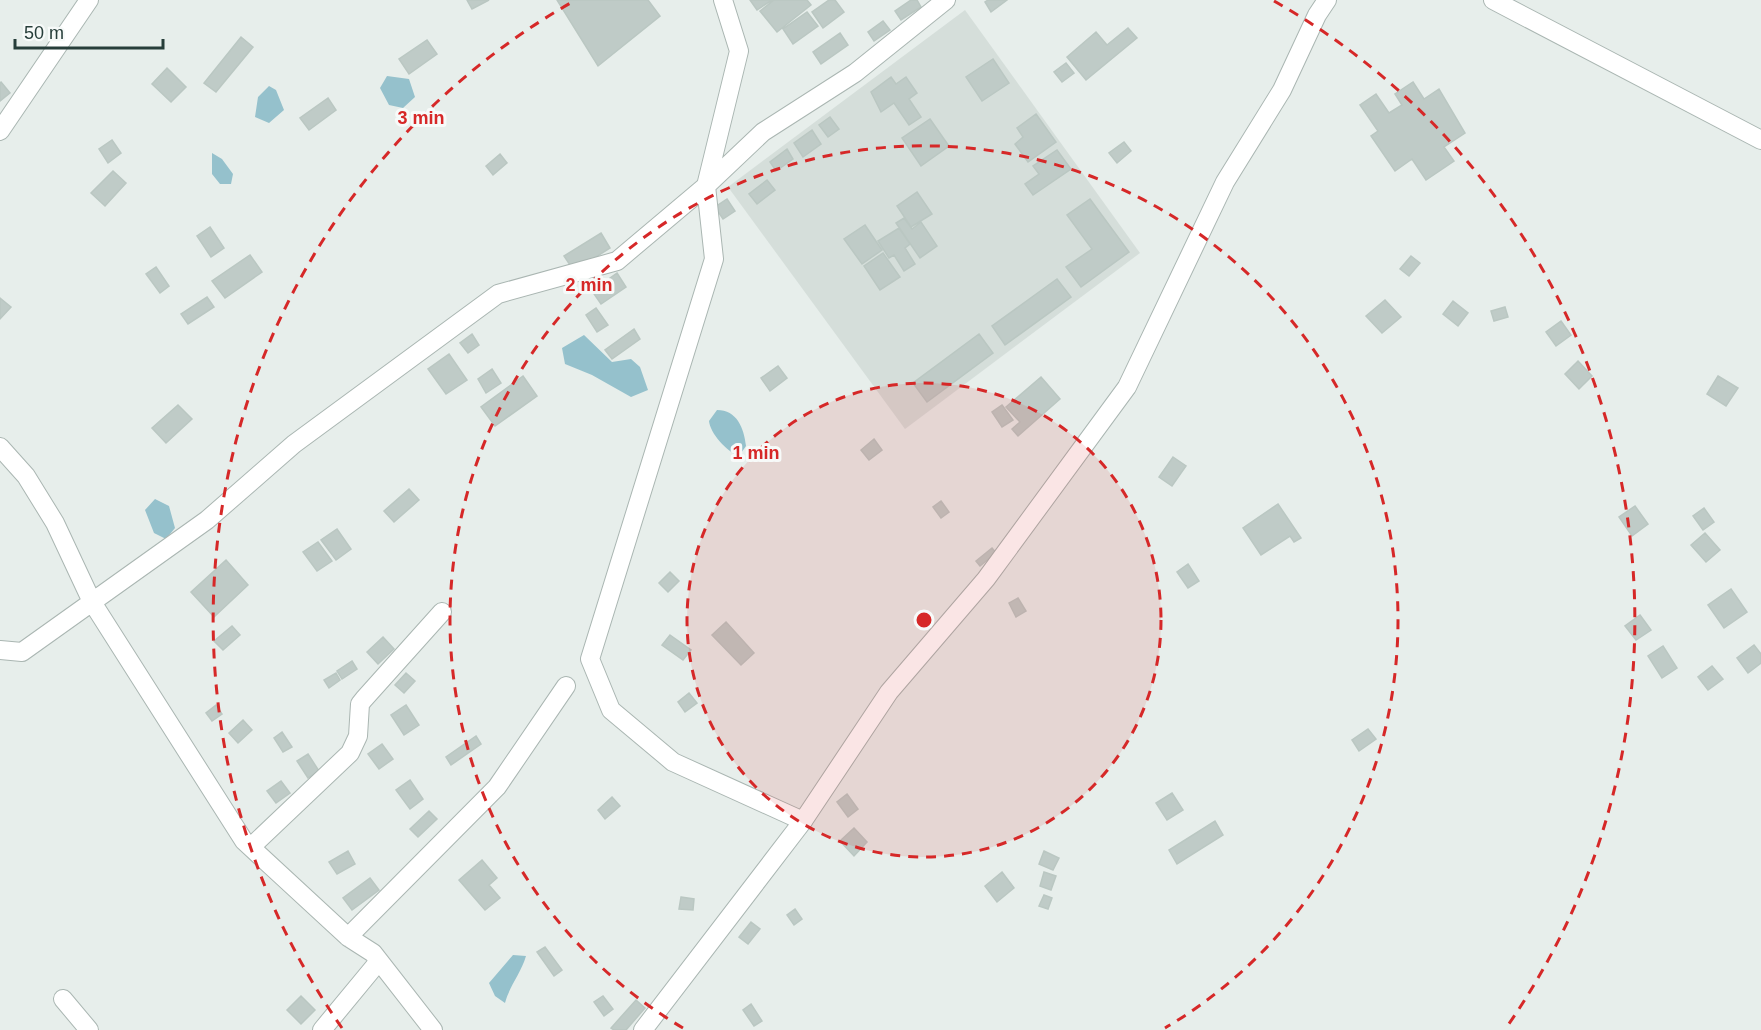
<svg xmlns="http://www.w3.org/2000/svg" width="1761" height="1030" font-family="Arial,sans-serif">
  <rect width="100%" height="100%" fill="#e7eeeb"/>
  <path fill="#d5deda" d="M965,10l175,243 -235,176 -177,-242z"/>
  <path fill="#95c1cc" d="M387,76l22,3 6,18 -12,11 -14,-3 -9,-17z
    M269,86l7,4 8,20 -15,13 -14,-6 3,-20z
    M212,153l10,6 11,15 -2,10h-11l-8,-10z
    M584,335l28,27 19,-3 9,8 8,23 -17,7 -39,-22 -27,-11 -3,-16z
    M717,410c20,0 27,18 29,36l-7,10c-12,-4 -29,-23 -30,-35z
    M155,499l14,7 6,22 -9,11 -12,-6 -9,-23z
    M513,955l13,1c-5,17 -16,29 -21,47l-10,-7 -6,-13z"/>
  <path fill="#bfcbc7" stroke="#bac7c2" stroke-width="1.5" d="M467,0h22l-17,9z
    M557,0h91l12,16 -62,50z
    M750,0h22l-15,10z
    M774,0h33l4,5 -34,27 -17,-21z
    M829,0h6l9,12 -21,16 -11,-16z
    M911,0h6l4,7 -20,13 -6,-9z
    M988,0h19l-16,12 -6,-10z
    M807,12l11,14 -25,18 -10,-15z
    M883,21l7,9 -16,11 -6,-9z
    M1128,28l9,10 -51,42 -19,-23 29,-25 11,13z
    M840,33l8,12 -27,19 -8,-12z
    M241,37l12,10 -37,45 -12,-9z
    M427,40l10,14 -28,20 -10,-15z
    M993,59l16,24 -27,18 -16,-24z
    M1066,63l8,10 -12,9 -8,-10z
    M167,68l19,19 -15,15 -19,-18z
    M891,77l5,7 10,-7 11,16 -8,6 12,18 -12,8 -15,-22 -13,9 -10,-20z
    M1,82l9,11 -10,8v-18z
    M1413,82l11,17 15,-10 26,44 -21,14 10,14 -28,19 -14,-21 -17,12 -24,-35 7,-5 -18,-26 16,-11 13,19 13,-8 -7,-11z
    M328,98l8,12 -27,20 -9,-12z
    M1036,114l20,28 -28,20 -13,-18 8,-7 -6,-9z
    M830,117l9,12 -11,8 -9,-12z
    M930,119l19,27 -28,20 -19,-28z
    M812,130l9,14 -18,13 -9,-14z
    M112,140l9,13 -13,10 -9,-14z
    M1124,142l7,9 -14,12 -8,-10z
    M787,149l6,10 -17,12 -6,-9z
    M1057,150l14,19 -38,26 -8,-11 14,-10 -6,-8z
    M500,154l7,9 -14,12 -7,-9z
    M113,171l13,12 -21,23 -14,-13z
    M767,180l8,10 -18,14 -8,-10z
    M917,192l15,22 -21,13 -14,-21z
    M727,199l8,12 -12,8 -8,-12z
    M1090,199l39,53 -48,35 -15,-20 26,-18 -25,-34z
    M904,218l8,11 9,-7 16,24 -17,12 -24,-35z
    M865,225l17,25 -20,14 -18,-25z
    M210,227l14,21 -13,9 -14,-21z
    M899,228l11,16 -5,4 10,16 -11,7 -10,-16 -5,3 -11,-17z
    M601,233l9,15 -36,23 -10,-15z
    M883,253l17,24 -20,13 -16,-24z
    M250,255l12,17 -37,26 -13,-17z
    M1411,256l9,7 -11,13 -9,-7z
    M156,267l13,19 -9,7 -14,-19z
    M617,273l9,14 -25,17 -9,-13z
    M1057,279l14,18 -66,48 -13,-19z
    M207,297l7,10 -26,17 -7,-10z
    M0,298l11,9 -11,12z
    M1385,300l16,17 -19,16 -16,-17z
    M1453,301l15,12 -10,13 -15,-12z
    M1505,307l3,10 -14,4 -3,-10z
    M596,308l12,17 -11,7 -11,-17z
    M1561,321l10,14 -15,11 -10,-14z
    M634,329l6,10 -28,20 -7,-9z
    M472,334l7,11 -11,8 -8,-10z
    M979,334l14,19 -66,49 -14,-19z
    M449,354l18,26 -21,14 -18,-25z
    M1578,361l14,15 -13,13 -14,-15z
    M778,366l9,12 -17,13 -9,-13z
    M492,369l9,14 -15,10 -8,-14z
    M523,376l14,20 -42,30 -14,-19z
    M1718,376l20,12 -12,18 -19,-12z
    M1041,377l19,22 -42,37 -6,-7 8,-7 -14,-15z
    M178,405l14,14 -26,24 -14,-15z
    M1002,405l11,15 -11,7 -10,-15z
    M874,439l8,11 -13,10 -8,-10z
    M1173,457l13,9 -14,20 -13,-9z
    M409,489l10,11 -25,22 -10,-11z
    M941,501l8,11 -8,6 -8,-11z
    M1278,504l23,34 -7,4 -4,-6 -29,19 -18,-27z
    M1635,506l13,18 -16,12 -13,-19z
    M1704,508l10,14 -11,8 -10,-14z
    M337,529l14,20 -15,11 -15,-20z
    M1705,533l15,17 -14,12 -15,-17z
    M318,542l14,19 -15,10 -14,-19z
    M992,548l4,5 -16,13 -4,-5z
    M226,560l22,25 -34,32 -23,-25z
    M1188,564l11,17 -11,7 -11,-16z
    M670,572l9,9 -11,11 -9,-9z
    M1731,589l16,23 -23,16 -16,-23z
    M1018,598l8,13 -10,6 -7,-14z
    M1640,615l11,15 -15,10 -11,-14z
    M726,622l28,31 -13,12 -29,-30z
    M232,626l8,9 -17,15 -9,-9z
    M670,635l21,15 -8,10 -21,-15z
    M383,637l11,12 -16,15 -11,-12z
    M1754,645l7,9v9l-13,10 -11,-15z
    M1663,646l14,22 -15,10 -14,-22z
    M352,661l5,8 -15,10 -5,-8z
    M1712,666l11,13 -15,11 -10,-13z
    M336,673l4,7 -11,8 -5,-8z
    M406,673l9,8 -11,12 -9,-8z
    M689,693l8,10 -12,9 -7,-10z
    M216,705l6,9 -10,7 -6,-8z
    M406,705l13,20 -15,10 -13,-20z
    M243,720l9,10 -14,13 -9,-10z
    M1368,729l8,10 -17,12 -7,-11z
    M282,732l10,15 -9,5 -9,-14z
    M476,736l5,8 -30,21 -5,-8z
    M382,744l11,15 -14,10 -11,-15z
    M308,754l11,17 -11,7 -11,-17z
    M410,780l13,19 -13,10 -14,-19z
    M281,781l9,12 -14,10 -9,-12z
    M1172,793l11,17 -16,10 -11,-17z
    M847,794l11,15 -10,8 -11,-15z
    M612,797l8,9 -15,13 -7,-9z
    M429,811l8,8 -19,18 -8,-8z
    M1215,821l8,14 -46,29 -8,-14z
    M854,828l13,14 -13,14 -14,-15z
    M348,851l7,13 -18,10 -8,-12z
    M1044,851l15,7 -6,12 -14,-6z
    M482,860l15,18 -8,7 11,13 -15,12 -26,-30z
    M1002,872l12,16 -17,14 -12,-16z
    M1044,872l12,4 -5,14 -11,-4z
    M370,878l9,12 -27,20 -9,-12z
    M1044,895l8,3 -4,11 -9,-3z
    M681,897l13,2 -1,11 -14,-1z
    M795,909l7,10 -8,6 -7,-10z
    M751,922l9,7 -12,15 -9,-7z
    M545,947l17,23 -8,6 -17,-24z
    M301,996l14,14 -14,14 -14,-14z
    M603,996l10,13 -9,7 -10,-14z
    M636,1000l9,8 -19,22h-12l-3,-2z
    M751,1004l11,17 -8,5 -11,-16z"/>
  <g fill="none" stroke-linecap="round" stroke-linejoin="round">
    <defs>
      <path id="minor" d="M723,0l16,51 -33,135 8,73 -124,400 21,51 62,52 130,59
        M1493,0l268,140
        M0,131l89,-131
        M0,447l26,29 29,47 37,79 152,239 104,96 25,16 60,77
        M0,650l22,2 185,-132 87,-76 204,-150 119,-33 89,-75 57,-54 92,-59 91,-73
        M251,847l99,-94 8,-17 2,-32 4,-5 78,-87
        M348,937l149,-150 69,-101
        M63,999l26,31
        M322,1030l57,-69"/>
      <path id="tertiary" d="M643,1030l160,-209 86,-129 97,-113 141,-192 98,-205 57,-92 35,-75 10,-15"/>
    </defs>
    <use href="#minor" stroke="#aab6b2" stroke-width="20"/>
    <use href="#tertiary" stroke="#aab6b2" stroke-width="20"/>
    <use href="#minor" stroke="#fff" stroke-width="18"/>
    <use href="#tertiary" stroke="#fff" stroke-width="18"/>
  </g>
  <circle cx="924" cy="620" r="237" fill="#d62828" fill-opacity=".12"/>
  <g fill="none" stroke="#d62828" stroke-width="3" stroke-dasharray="10 8">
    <circle cx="924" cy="620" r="237"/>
    <path d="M683 1028A474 474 0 1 1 1165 1028"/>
    <path d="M342 1028A711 711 0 0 1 574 1M1274 1A711 711 0 0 1 1506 1028"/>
  </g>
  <circle cx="924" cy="620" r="9" fill="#d62828" stroke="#f7faf9" stroke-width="3"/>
  <g font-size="18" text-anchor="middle" font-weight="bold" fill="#d62828" stroke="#f7faf9" stroke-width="6" stroke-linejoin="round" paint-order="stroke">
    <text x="421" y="124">3 min</text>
    <text x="589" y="291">2 min</text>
    <text x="756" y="459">1 min</text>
  </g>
  <path d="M15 39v9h148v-9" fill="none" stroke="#273e3a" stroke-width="3"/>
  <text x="24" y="39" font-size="18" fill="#273e3a" stroke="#f7faf9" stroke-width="4.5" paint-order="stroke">50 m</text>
</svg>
